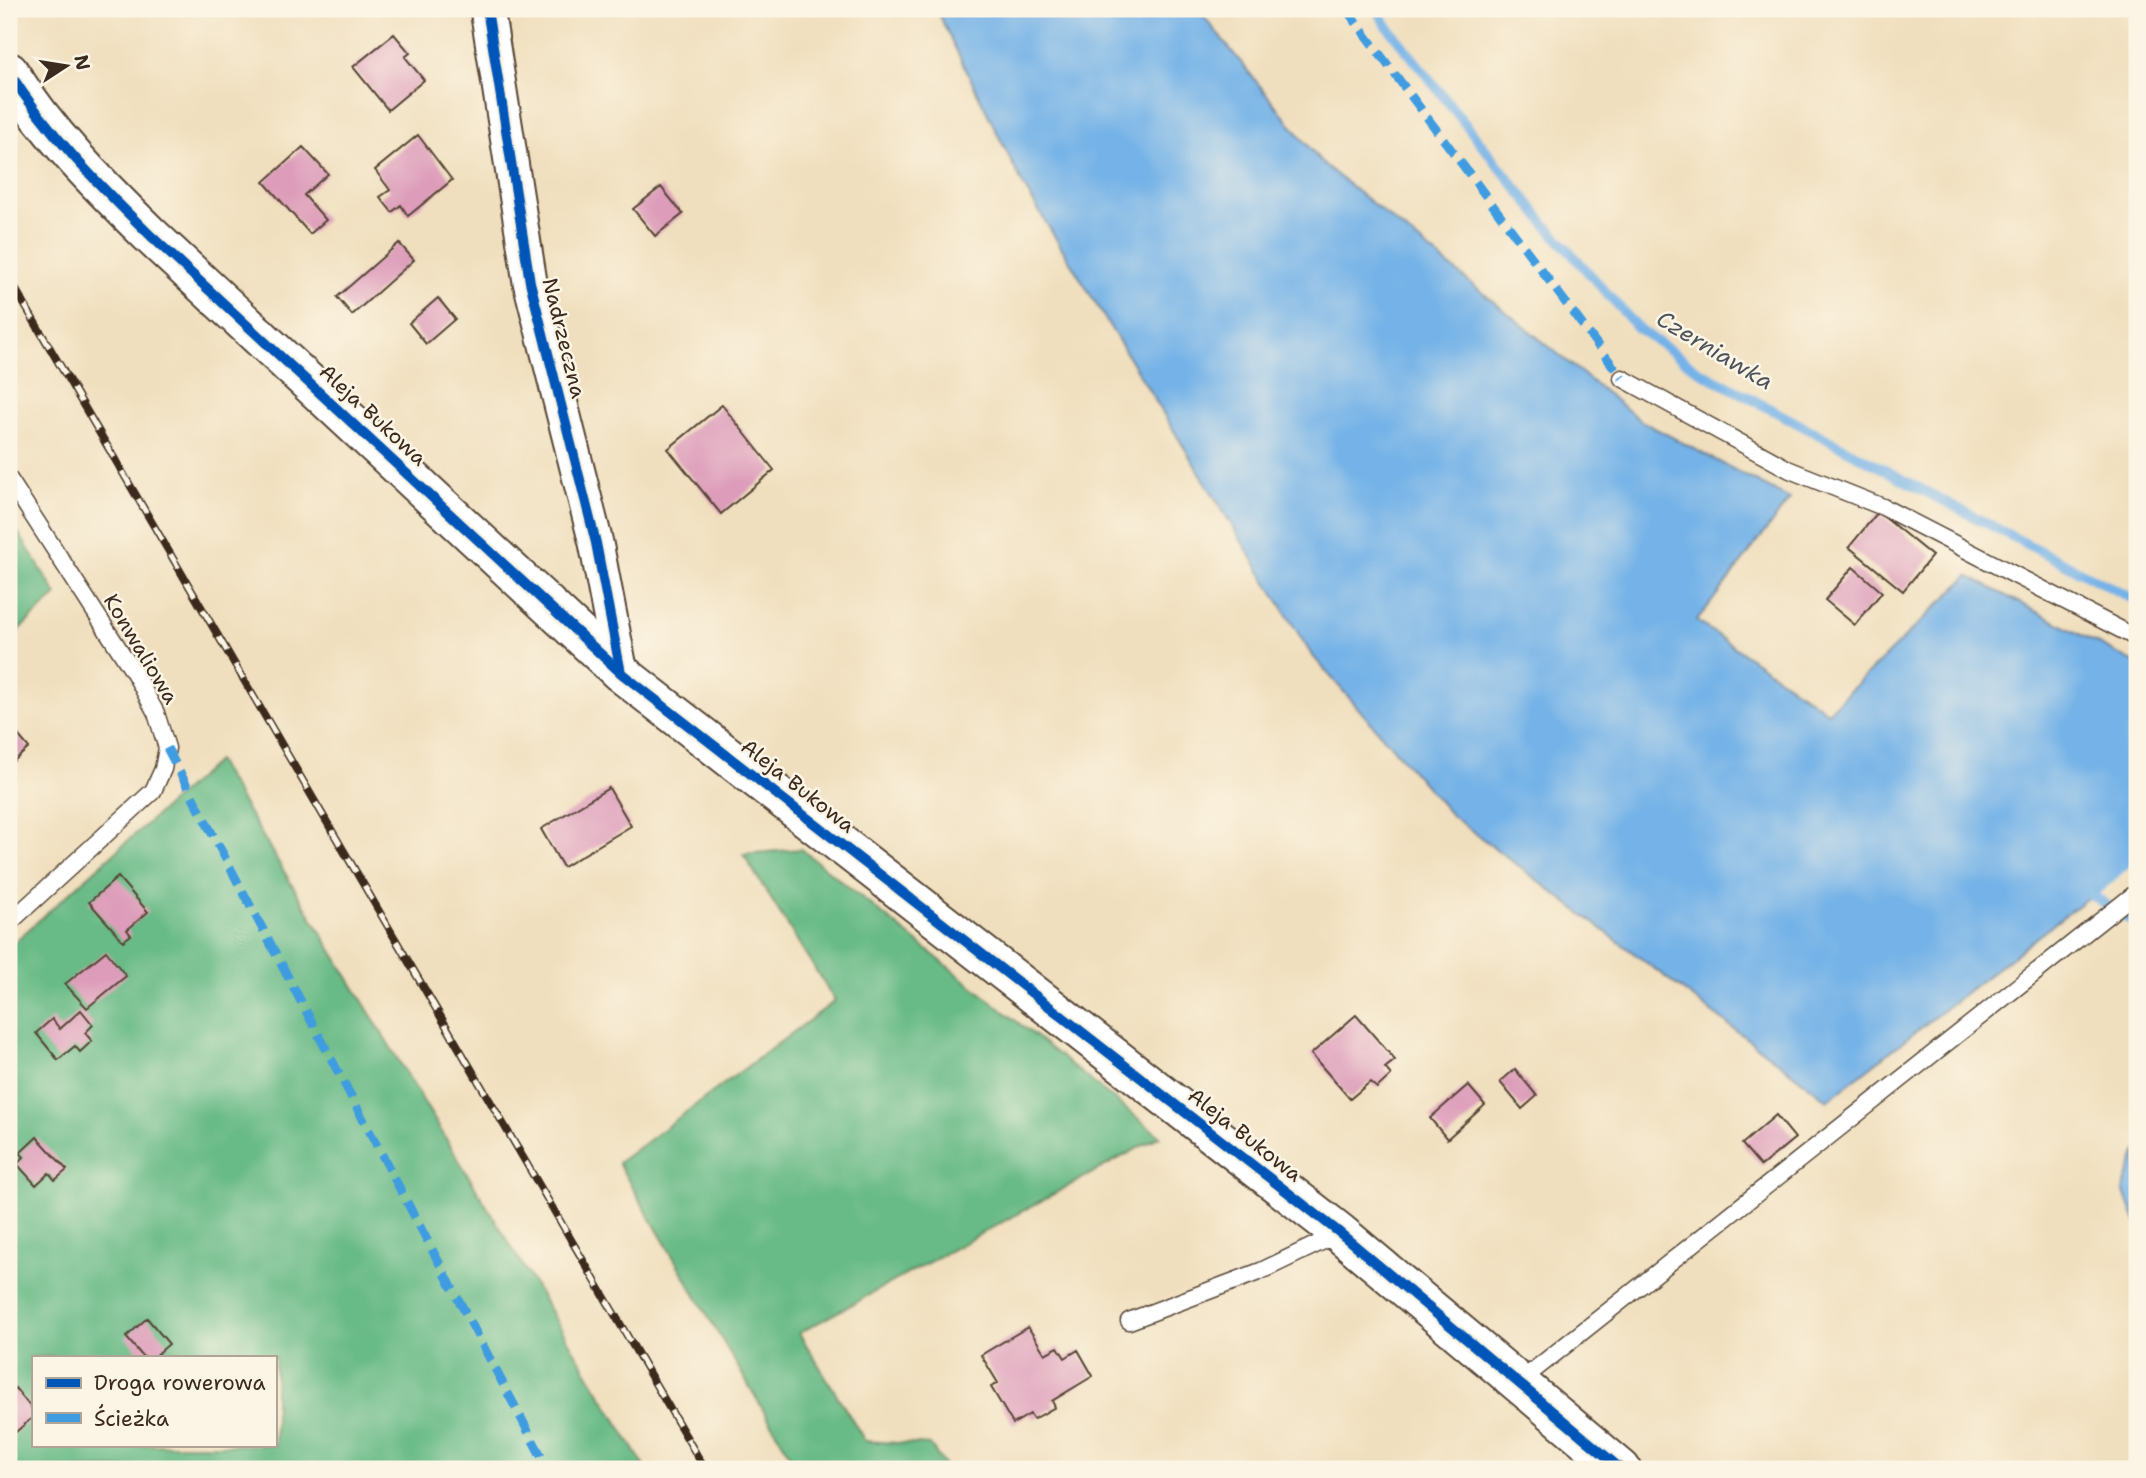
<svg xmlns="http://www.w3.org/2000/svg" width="2146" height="1478" font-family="'Shantell Sans',sans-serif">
  <rect width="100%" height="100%" fill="#fcf5e5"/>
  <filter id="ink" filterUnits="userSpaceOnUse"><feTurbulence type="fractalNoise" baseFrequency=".0143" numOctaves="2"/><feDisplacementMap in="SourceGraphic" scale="14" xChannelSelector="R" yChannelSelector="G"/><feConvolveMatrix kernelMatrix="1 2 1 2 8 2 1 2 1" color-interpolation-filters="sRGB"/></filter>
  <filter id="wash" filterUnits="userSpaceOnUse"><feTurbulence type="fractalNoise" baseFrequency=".00686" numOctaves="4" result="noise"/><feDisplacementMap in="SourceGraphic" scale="28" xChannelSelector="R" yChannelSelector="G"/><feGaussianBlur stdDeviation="1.57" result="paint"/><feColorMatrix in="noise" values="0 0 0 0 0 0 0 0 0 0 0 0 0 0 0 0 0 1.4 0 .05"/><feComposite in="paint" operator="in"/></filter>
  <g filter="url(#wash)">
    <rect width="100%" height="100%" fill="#f0dfbe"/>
    <path fill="#68ba86" stroke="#527252" stroke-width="2" fill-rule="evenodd" d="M9,518l48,77 -48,44z
      M217,761l429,708h-637v-522zM33,1357h242v88h-242z
      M801,849l359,287 -361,197 66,108 65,4 17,24h-149l-180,-306 217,-162 -92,-147z"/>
    <path fill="#74b2e7" stroke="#586e82" stroke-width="2" d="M936,9h262l123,153 320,259 149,78 -93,122 131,91 140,-136 169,88v189l-46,42 -263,205 -377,-285 -140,-161 -288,-469z
      M2137,1150v73l-14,-33z"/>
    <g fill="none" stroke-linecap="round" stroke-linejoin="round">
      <path stroke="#74b2e7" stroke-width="10" d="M1376,9l11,17 159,199 92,103 61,43 235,125 203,105
        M2137,853l-46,42 46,29"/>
    </g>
    <g id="blocks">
      <path fill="#dd9dba" d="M394,34l16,19 -5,4 19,23 -36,30 -35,-43z
        M418,135l34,45 -44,36 -7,-11 -9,7 -12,-15 10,-7 -15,-20z
        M303,147l25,27 -24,21 22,25 -16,14 -46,-52z
        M661,187l22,27 -28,22 -22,-27z
        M399,243l15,17 -62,55 -15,-18z
        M438,298l17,21 -29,25 -17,-21z
        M722,405l52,65 -53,44 -53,-65z
        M1878,512l54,44 -29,35 -54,-44z
        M1853,567l29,25 -27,33 -30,-25z
        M13,729l16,19 -20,17v-32z
        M609,788l22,38 -68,41 -22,-38z
        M118,877l30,35 -21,18 4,5 -8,6 -34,-39z
        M106,951l20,25 -39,32 -22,-24z
        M81,1010l12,15 -8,8 7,8 -12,11 -5,-6 -17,14 -22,-27 16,-14 8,10z
        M1356,1015l39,45 -10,8 6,7 -14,13 -7,-6 -20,17 -39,-45z
        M1515,1069l22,27 -15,13 -22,-27z
        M1468,1085l17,20 -38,34 -17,-21z
        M1776,1115l19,23 -34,28 -19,-22z
        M37,1137l30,33 -12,10 -6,-7 -13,12 -19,-21 7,-7 -4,-4z
        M147,1318l22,26 -15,13h-11l-17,-20z
        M1028,1327l17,27 13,-7 7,11 13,-8 15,26 -41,25 3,6 -21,12 -4,-5 -17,10 -22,-37 7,-4 -17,-28z
        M15,1388l18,22v7l-24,21v-45z"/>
    </g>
  </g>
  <g filter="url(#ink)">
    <use href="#blocks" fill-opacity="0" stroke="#564536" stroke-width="2"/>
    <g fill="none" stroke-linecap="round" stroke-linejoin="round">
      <defs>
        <path id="service" d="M1622,378l168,92 93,37 254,131
          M9,479l126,195 21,39 11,35 -4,21 -10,22 -144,132
          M1129,1321l132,-50 77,-37
          M1519,1382l618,-490"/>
        <path id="minor" d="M487,9l43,273 66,261 25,130"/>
        <path id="tertiary" d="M9,72c39,62 90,113 142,164l470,437 719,560 281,236"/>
      </defs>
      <use href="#service" stroke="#564536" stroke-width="19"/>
      <use href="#minor" stroke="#564536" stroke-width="37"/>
      <use href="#tertiary" stroke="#564536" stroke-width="42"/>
      <use href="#service" stroke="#fff" stroke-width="16"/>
      <use href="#minor" stroke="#fff" stroke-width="33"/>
      <use href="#tertiary" stroke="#fff" stroke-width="38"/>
      <defs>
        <path id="rail" d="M9,278l696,1191"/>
      </defs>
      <use href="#rail" stroke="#3b2a1e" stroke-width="8"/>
      <use href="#rail" stroke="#fcf5e5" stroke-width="5" stroke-dasharray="16" stroke-linecap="butt"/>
      <path stroke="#3f9ce0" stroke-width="9" stroke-dasharray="18 9" stroke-linecap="butt" d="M1346,9l276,369
        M167,748l381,721"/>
      <defs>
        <path id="cycleway" d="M487,9l43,273 66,261 25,130
          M9,72c39,62 90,113 142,164l470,437 719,560 281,236"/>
      </defs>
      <use href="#cycleway" stroke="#fcf5e5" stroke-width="15"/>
      <use href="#cycleway" stroke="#0057b8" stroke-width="10"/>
    </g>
  </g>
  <g text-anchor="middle" stroke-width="5" stroke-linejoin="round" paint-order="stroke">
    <g font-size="21" fill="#3b2a1e" stroke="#fcf5e5">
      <text transform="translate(564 338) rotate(76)" y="7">Nadrzeczna</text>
      <text transform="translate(373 415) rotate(43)" y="7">Aleja Bukowa</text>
      <text transform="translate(141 649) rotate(59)" y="7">Konwaliowa</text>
      <text transform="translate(798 786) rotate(38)" y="7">Aleja Bukowa</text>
      <text transform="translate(1245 1135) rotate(38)" y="7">Aleja Bukowa</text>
    </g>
    <g font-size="23" font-style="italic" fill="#4c535a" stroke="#fcf5e5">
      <text transform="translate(1715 350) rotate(31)" y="8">Czerniawka</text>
    </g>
  </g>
  <rect width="2146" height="1478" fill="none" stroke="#fcf5e5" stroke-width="35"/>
  <rect x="32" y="1356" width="245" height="91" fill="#fcf5e5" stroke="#afa495" stroke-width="2"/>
  <rect x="46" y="1378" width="35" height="10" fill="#0057b8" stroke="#afa495" stroke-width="2"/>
  <text x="94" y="1390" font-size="21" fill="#3b2a1e">Droga rowerowa</text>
  <rect x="46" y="1413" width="35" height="10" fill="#3f9ce0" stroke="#afa495" stroke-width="2"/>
  <text x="94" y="1426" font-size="21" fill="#3b2a1e">Ścieżka</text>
  <g transform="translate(66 66) rotate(78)" stroke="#fcf5e5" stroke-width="5" paint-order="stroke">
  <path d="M0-5L12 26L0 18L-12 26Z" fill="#3b2a1e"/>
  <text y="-10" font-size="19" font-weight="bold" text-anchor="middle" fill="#3b2a1e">N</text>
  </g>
</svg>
